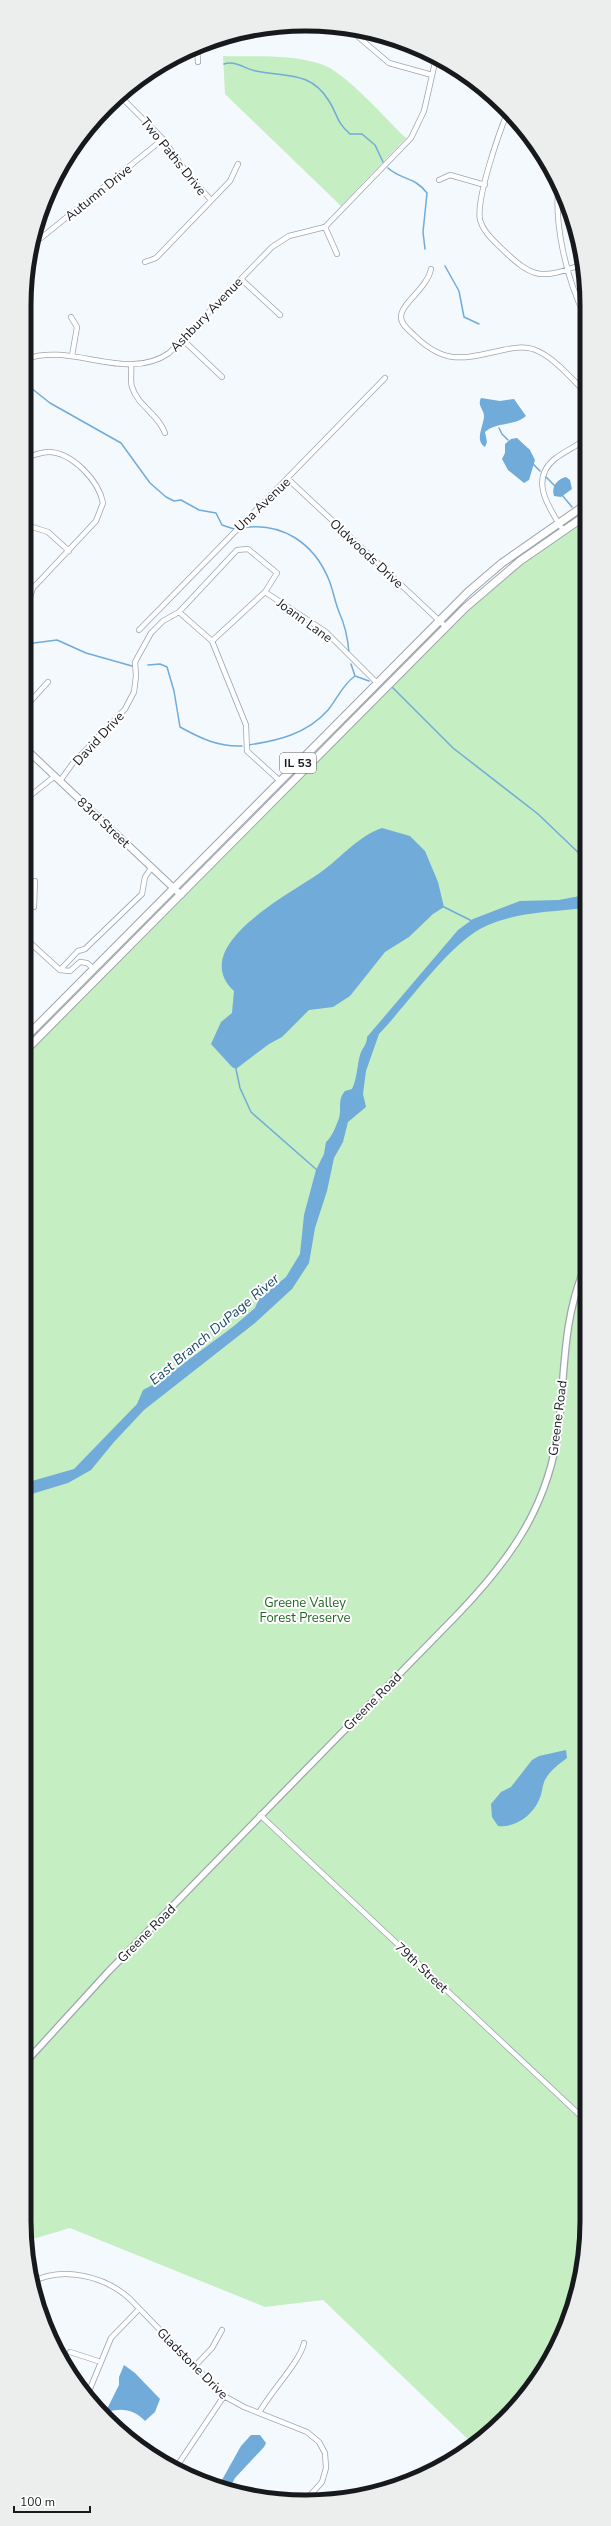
<svg xmlns="http://www.w3.org/2000/svg" width="611" height="2526" font-family="'Nunito Sans',sans-serif">
  <rect width="100%" height="100%" fill="#f4f9fe"/>
  <path fill="#c5eec2" d="M223,56c31,1 67,-2 98,8 25,8 64,55 85,74l-65,68 -116,-112z
    M585,519v1738l-13,54 -23,50 -32,45 -43,39 -151,-145 -58,7 -195,-79 -44,13 -2,-21 1,-1167 438,-437 60,-54z"/>
  <path fill="#70abd9" d="M481,398l19,3 14,-2 12,17c-11,10 -30,6 -41,16l2,10 -2,5c-11,-6 -1,-22 -1,-31 0,-7 -7,-10 -3,-18z
    M517,438l13,12 5,10 -6,20 -5,3 -16,-13 -6,-11 3,-6v-9l6,-5z
    M566,477l4,3 2,9 -11,8 -7,-1c-3,-9 3,-17 12,-19z
    M382,828l28,8 15,15 13,31 6,25 -11,7 -24,23 -24,15 -35,44 -17,11 -24,3 -27,27 -13,7 -33,25 -4,-2 -21,-23 10,-22 11,-9 2,-22c-48,-45 58,-98 87,-119 21,-15 36,-35 61,-44z
    M585,895v13c-34,4 -68,4 -99,18 -35,15 -79,79 -107,108l-13,37 -3,23 3,13 -18,15 -5,20 -9,16 -7,33 -12,37 -6,35 -17,26 -37,34 -111,87 -30,32 -23,28 -23,13 -43,13v-13l49,-14 63,-65 6,-14 17,-9 74,-55 21,-18 4,-9 27,-22 14,-23 4,-39 12,-45 8,-16 2,-12c5,-3 11,-18 13,-24 3,-10 -2,-18 6,-27l7,-2c5,-10 5,-23 8,-34 2,-7 7,-10 7,-18l91,-107 15,-11 47,-18 39,-1z
    M566,1750l1,8c-8,6 -19,14 -23,24 -2,6 -2,12 -5,18 -7,16 -24,28 -41,26l-6,-9 -1,-13 10,-12 10,-5 21,-27 7,-4z
    M124,2365l11,8 25,26 -5,13 -10,9c-11,-12 -25,-14 -40,-8l14,-28v-8z
    M251,2435h9l6,8 -2,4 -29,31 -7,13 -10,-4 23,-41z"/>
  <g fill="none" stroke-linecap="round" stroke-linejoin="round">
    <path stroke="#70abd9" stroke-width="1.5" d="M224,64c11,-4 21,5 32,7 30,6 55,0 73,30 9,14 7,21 21,33h12l13,11 8,17
      M388,168c13,12 26,8 39,25l-4,39 2,17
      M445,266l14,25 5,26 15,7
      M26,384l24,19 71,40 29,40 16,14 8,4 7,-1 18,10 17,3 6,12 12,4
      M499,428l3,6 6,6
      M533,464l7,7
      M545,476l11,11
      M562,495l10,12
      M242,528c39,-7 72,15 87,52 4,10 6,22 10,32 6,13 9,27 10,41
      M26,644l31,-4 29,13 46,13
      M351,664l4,12 14,5
      M148,665l12,-1 7,3 7,24 6,36c20,11 38,20 62,19
      M391,686l62,62 85,66 47,45
      M248,745c29,-4 59,-11 80,-35 9,-11 15,-26 27,-34
      M444,907l28,14
      M236,1069l4,19 11,24 66,58"/>
    <defs>
      <path id="minor" d="M349,29l40,34 43,12
        M197,47l1,15
        M120,96l43,43 27,38 21,23
        M508,111c-9,22 -32,87 -28,109 3,11 12,19 20,27 33,32 40,33 83,17
        M439,180l11,-5 35,10
        M559,183c-6,40 8,97 26,133
        M325,227l12,27
        M32,243l9,-5 122,-99
        M145,262l11,-4 74,-77 8,-17
        M431,269c-4,20 -30,34 -30,48 0,8 9,14 14,19 31,30 50,22 88,14 10,-2 20,-4 30,-1 20,7 37,28 52,43
        M241,279l39,36
        M71,317l6,10 -5,29
        M182,339l40,38
        M26,359c46,-17 100,24 143,-6l103,-106 17,-11 36,-9 86,-89 13,-27 12,-53
        M131,365c1,7 -1,16 1,22 6,19 26,27 33,46
        M26,457c7,-1 15,-5 22,-5 24,0 51,29 55,51l-7,18 -63,67 -4,12v11
        M288,479l158,148
        M26,525l22,7 21,19
        M563,530c-14,-22 -35,-51 -7,-72 9,-7 20,-11 29,-19
        M265,592l61,40 51,51
        M179,612l33,29 34,84 1,26 33,30
        M139,630l246,-252
        M26,706l22,-24
        M60,781l13,-18 52,-54 9,-17 2,-16 -1,-14 16,-29 12,-12 16,-9 58,-62 11,-1 29,24 -12,19 -53,49
        M26,799l29,-23
        M26,907h8l1,-26
        M26,939l34,31 10,1 10,-9 7,1 7,6
        M60,970l18,-19 7,-2 57,-55 3,-17 7,-10
        M260,1815l325,305
        M32,2282c31,-16 73,-6 98,17l94,97 20,11 63,25 12,10 6,11 1,15 -4,14 -17,19
        M70,2352l31,10
        M194,2367l18,-19 10,-18
        M87,2396l24,-58 28,-29
        M259,2413c11,-21 41,-51 45,-70
        M177,2466l47,-70"/>
      <path id="tertiary" d="M24,2064l84,-92 348,-356c55,-57 93,-110 103,-191 6,-55 4,-107 26,-158"/>
      <path id="secondary" d="M26,749l155,146"/>
      <path id="primary" d="M25,1038l443,-446 34,-29 83,-58
        M25,1051l440,-443 55,-47 65,-45"/>
    </defs>
    <use href="#minor" stroke="#9ea5ae" stroke-width="6"/>
    <use href="#tertiary" stroke="#9ea5ae" stroke-width="8"/>
    <use href="#secondary" stroke="#9ea5ae" stroke-width="8"/>
    <use href="#primary" stroke="#9ea5ae" stroke-width="9"/>
    <use href="#minor" stroke="#fff" stroke-width="4.5"/>
    <use href="#tertiary" stroke="#fff" stroke-width="5.5"/>
    <use href="#secondary" stroke="#fff" stroke-width="6"/>
    <use href="#primary" stroke="#fff" stroke-width="7"/>
  </g>
  <g text-anchor="middle" stroke-width="4" stroke-linejoin="round" paint-order="stroke">
    <rect fill="#fff" stroke="#5d5e61" stroke-width="1" x="280" y="753" width="36" height="20" rx="3"/>
    <g font-size="12" font-weight="bold" fill="#17191d">
      <text x="298" y="767">IL 53</text>
    </g>
    <g font-size="13" fill="#17191d" stroke="#fff">
      <text transform="translate(174 156) rotate(51)" y="5">Two Paths Drive</text>
      <text transform="translate(98 192) rotate(-39)" y="5">Autumn Drive</text>
      <text transform="translate(206 314) rotate(-46)" y="5">Ashbury Avenue</text>
      <text transform="translate(262 504) rotate(-44)" y="5">Una Avenue</text>
      <text transform="translate(367 553) rotate(43)" y="5">Oldwoods Drive</text>
      <text transform="translate(305 620) rotate(36)" y="5">Joann Lane</text>
      <text transform="translate(98 738) rotate(-47)" y="5">David Drive</text>
      <text transform="translate(104 822) rotate(43)" y="5">83rd Street</text>
      <text transform="translate(557 1418) rotate(-83)" y="5">Greene Road</text>
      <text transform="translate(372 1701) rotate(-45)" y="5">Greene Road</text>
      <text transform="translate(146 1933) rotate(-45)" y="5">Greene Road</text>
      <text transform="translate(422 1967) rotate(43)" y="5">79th Street</text>
      <text transform="translate(193 2363) rotate(45)" y="5">Gladstone Drive</text>
    </g>
    <g font-size="13" fill="#216523" stroke="#fff">
      <text x="305" y="1607">Greene Valley<tspan x="305" dy="15">Forest Preserve</tspan></text>
    </g>
    <g font-size="14" font-style="italic" fill="#194766" stroke="#fff">
      <text transform="translate(214 1329) rotate(-40)" y="5">East Branch DuPage River</text>
    </g>
  </g>
  <path d="M0 0H611V2526H0ZM305 31H306A274 274 0 0 1 580 305V2221A274 274 0 0 1 306 2495H305A274 274 0 0 1 31 2221V305A274 274 0 0 1 305 31Z" fill="#eceded" fill-rule="evenodd"/>
  <path fill="none" stroke="#17191d" stroke-width="5" d="M305 31H306A274 274 0 0 1 580 305V2221A274 274 0 0 1 306 2495H305A274 274 0 0 1 31 2221V305A274 274 0 0 1 305 31Z"/>
  <path d="M14 2506v6h76v-6" fill="none" stroke="#17191d" stroke-width="2"/>
  <text x="20" y="2506" font-size="12" fill="#17191d" stroke="#ffffff" stroke-width="3" paint-order="stroke">100 m</text>
</svg>
